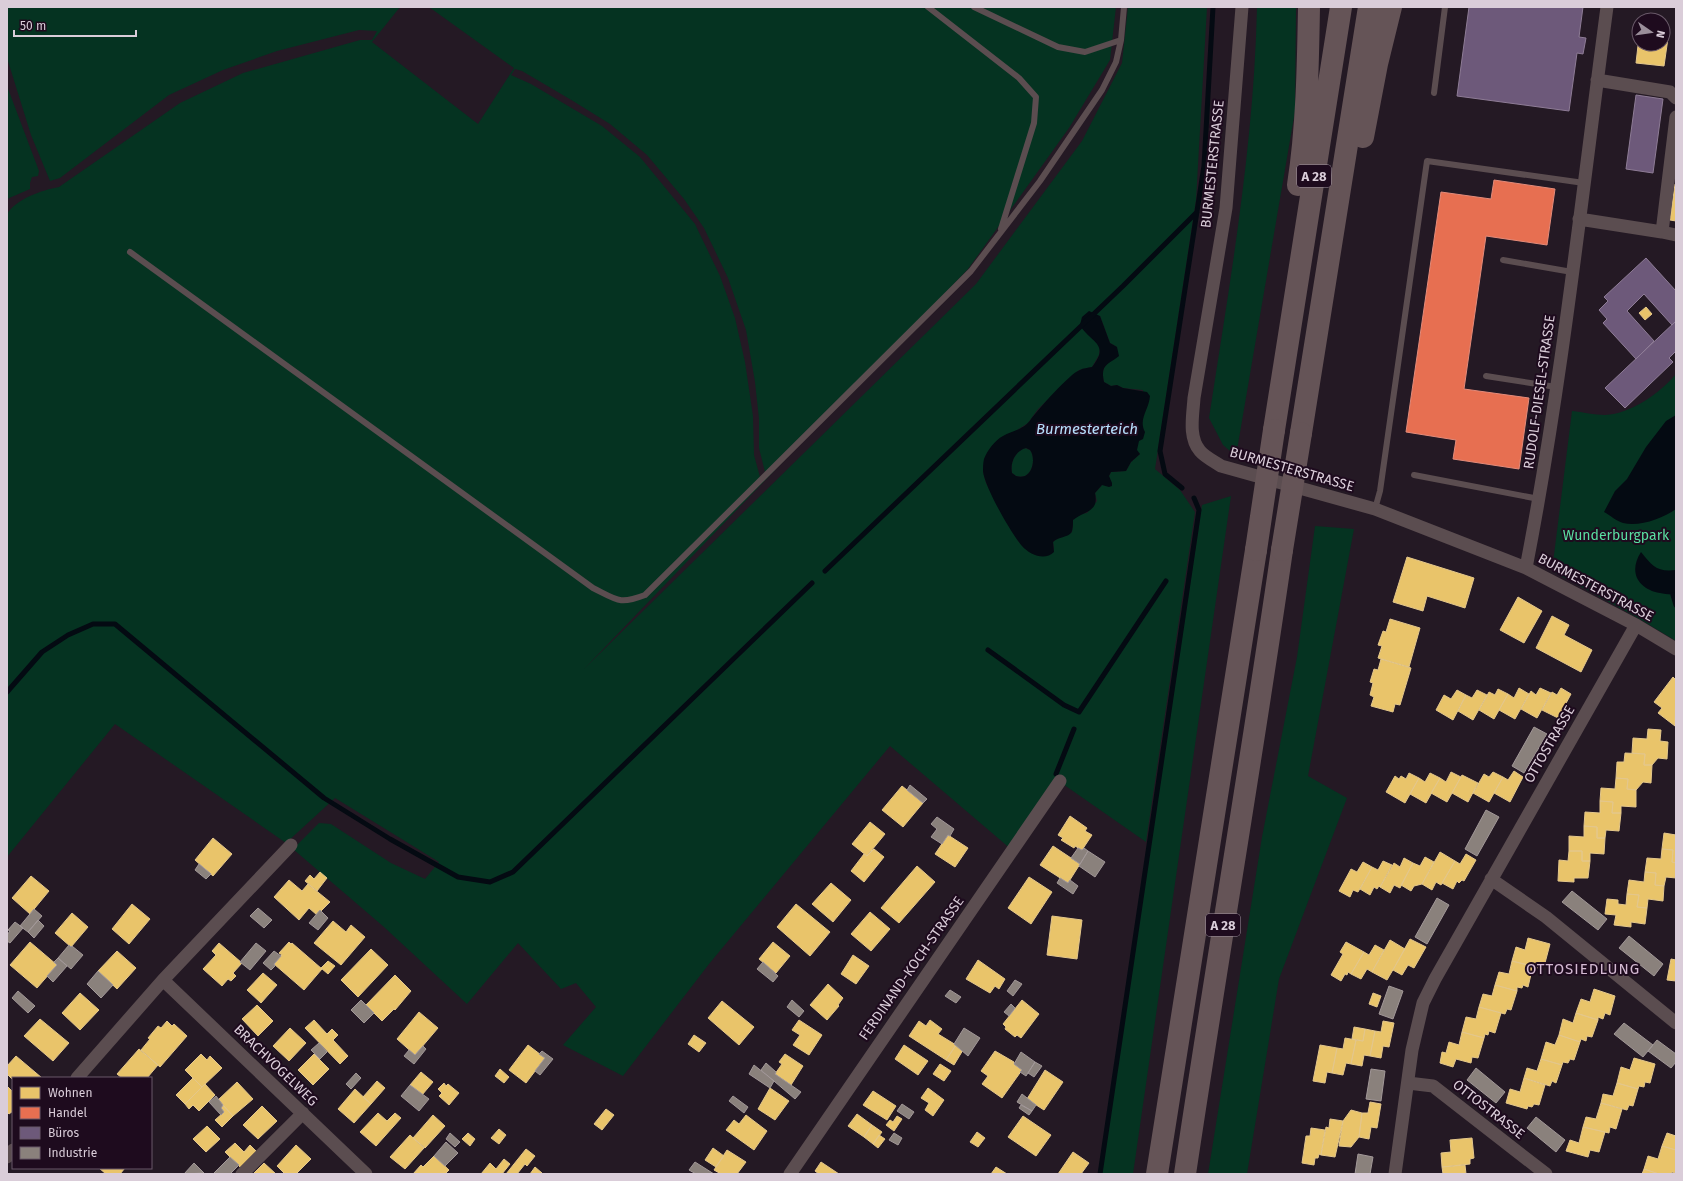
<svg xmlns="http://www.w3.org/2000/svg" width="1683" height="1181" font-family="'Fira Sans',sans-serif">
  <rect width="100%" height="100%" fill="#241924"/>
  <path fill="#053321" fill-rule="evenodd" d="M7,7h393l-28,35 106,82 36,-56 -85,-61h687l-6,53 -41,68 -101,141 -384,400 392,-385 106,-143 40,-78 6,-56h79l-11,193 -41,269 25,21 15,22 -49,330 -86,-60 -48,68 -122,-104 -181,218 -86,112 -60,-31 33,-38 -20,-24 -15,6 -43,-46 -51,61 -83,-77 -91,-78 26,-26 12,1 60,39 34,16 14,-17 -104,-64 -49,45 -171,-119 -108,133v-643c9,-15 35,-24 52,-27l121,-84 63,-30 117,-33h12l5,-9 -18,-1 -82,21 -54,19 -54,25 -109,83 -10,3 -19,-46 -24,-77zM515,69l7,2 51,30 37,23 37,31 37,44 20,29 24,50 18,52 9,52 4,37v29l6,24 -5,5 -6,-22 -1,-39 -8,-54 -10,-44 -15,-42 -25,-52 -55,-67 -38,-31 -71,-42 -20,-9zM1100,316l10,27 7,4 -2,12c-11,4 -14,12 -11,23l7,4 6,-1 6,3 20,2 1,23 -8,37 4,4 -9,8 -5,9 -15,1 -2,4 1,4 -4,5h-4l-7,8 2,8 -10,12 -7,1 -7,6 -1,12c-6,4 -13,4 -19,10l1,7 -35,-7 -18,-30 -15,-29 -3,-12 2,-14 7,-11 16,-12 6,-2 14,-9 10,-14 41,-39 13,-3 7,-12 1,-7 -3,-6z
    M1257,7h39l-1,104 -59,345 -13,-11 -14,-27c21,-136 45,-273 48,-411z
    M7,86l32,85 -1,5 -6,1 -2,6v6l-23,10z
    M1676,374v267l-38,-23 -86,-47 20,-160c11,1 22,4 33,4 26,-1 55,-22 71,-41z
    M1025,448l5,2c5,6 4,22 -5,26 -3,1 -6,1 -9,0l-4,-3c-2,-10 3,-22 13,-25z
    M1231,496l-98,678h-32l101,-669z
    M1315,526l39,3 -46,247 39,22 -68,181 -32,195h-39l54,-337 35,-180z"/>
  <path fill="#040a12" fill-rule="evenodd" d="M1089,311l11,5 10,27 7,4 2,9c-11,9 -19,8 -15,26l7,4 6,-1 6,3 24,4 3,4c-1,14 -12,23 -5,36l-2,7 -4,2 -2,9 3,4 -9,8 -5,9 -15,1 -2,4 3,7v3l-3,1 -7,-2 -7,8c4,19 -9,17 -22,27 0,3 0,11 -2,13 -3,4 -13,4 -18,9l1,10c-9,9 -24,3 -32,-6 -10,-11 -38,-60 -39,-75 0,-3 0,-8 1,-12 3,-8 11,-19 19,-23 10,-6 21,-6 28,-17 7,-9 39,-46 49,-49 3,-2 8,-2 12,-3 19,-24 -2,-24 -12,-42l2,-8zM1026,448l4,2c5,6 4,22 -5,26 -3,1 -6,1 -9,0l-4,-3c-2,-10 3,-22 14,-25z
    M1676,415v94c-14,10 -37,18 -53,14 -7,-2 -13,-8 -19,-11l11,-21 12,-12 19,-32 20,-26z
    M1641,552c12,15 16,20 35,18v24c-5,1 -11,0 -16,-1 -22,-4 -32,-21 -19,-41z"/>
  <path fill="#e9c46a" stroke="#e4c78b" d="M1639,37v7h24v-6h5l-4,28 -28,-3z
    M1675,184h1v37l-6,-1z
    M1646,307l6,7 -7,6 -6,-7z
    M1407,557l67,21 -9,30 -38,-12 -4,15 -30,-9z
    M1518,597l24,14 -18,32 -24,-13z
    M1552,616l17,9 -5,10 28,15 -11,22 -45,-24z
    M1390,619l30,9 -11,39 -31,-9 4,-12 -4,-1 5,-14 3,1z
    M1381,659l30,9 -11,37 -5,-1 -2,8 -22,-6 3,-9 -4,-2 3,-12 -3,-1 4,-13 4,1z
    M1673,677l3,3 -1,46 -17,-13 4,-5 -8,-6z
    M1519,688l10,6 -14,25 -16,-9 9,-16 6,4z
    M1540,688l11,5 -14,25 -16,-9 10,-18 5,4z
    M1561,688l10,6 -13,24 -16,-8 10,-18 5,3z
    M1498,689l10,5 -14,25 -15,-9 10,-18 6,3z
    M1457,690l9,5 -13,25 -17,-10 8,-15 7,4z
    M1477,690l10,5 -14,25 -15,-9 8,-16 6,3z
    M1648,729l13,1 -1,11 8,1 -1,17 -9,-1 -6,7h-8l1,-11 -13,-1 1,-15 14,1z
    M1625,753l20,1 -1,11h8l-1,18 -8,-1 -7,8 -9,-1 1,-10 -12,-1 1,-16h7z
    M1514,771l9,6 -13,25 -16,-9 9,-16 5,3z
    M1451,772l10,5 -14,25 -16,-9 9,-15 6,4z
    M1493,772l10,5 -14,25 -16,-9 11,-19 5,3z
    M1409,773l10,5 -14,25 -19,-11 9,-16 4,3 2,-3 5,3z
    M1430,773l10,5 -14,25 -16,-9 9,-16 6,4z
    M1462,775l16,8 -10,19 -16,-9z
    M1616,778l12,1 -1,10 9,1v17l-15,-1v7h-9l1,-11 -13,-1 1,-13 14,1z
    M902,786l21,17 -20,24 -21,-17z
    M1600,801l13,1 -1,11h9l-2,18 -13,-1 -1,8h-8v-11l-13,-1 1,-14 15,1z
    M1070,816l17,12 -2,3 7,4 -10,15 -7,-4 -1,2 -13,-8 2,-2 -5,-3z
    M870,822l15,12 -18,22 -15,-12z
    M1584,826l13,1v11h8l-1,16 -14,-1v8h-8v-10h-13v-15l15,1z
    M1664,833l12,2v28l-4,-1 1,-12 -11,-1z
    M948,835l20,13 -13,19 -20,-13z
    M213,838l19,16 -19,22 -18,-16z
    M1053,846l27,18 -12,19 -28,-18z
    M874,849l10,8 -20,25 -13,-11 13,-17 3,2z
    M1662,849l11,1 -1,12 4,1v15l-10,-1 -2,9 -9,-1 1,-12 -11,-1 2,-14 14,1z
    M1569,851h13v10h8l-2,17h-14v4l-16,-1 1,-21 9,1z
    M1440,852l15,9 -14,24 -5,-3 -4,8 -10,-6z
    M1466,854l10,6 -12,21 -2,-1 -3,3 -2,-2 -4,8 -11,-6 13,-22 5,3z
    M1425,857l9,5 -12,22 -8,2 -3,5 -10,-6 12,-22 7,3z
    M1404,858l9,5 -13,25 -6,-3 -4,8 -10,-6 14,-24 6,4z
    M1383,861l9,4 -12,22 -1,-1 -2,3 -3,-2 -4,8 -10,-6 12,-22 6,3z
    M1363,862l9,5 -14,25 -5,-2 -3,7 -11,-6 12,-22 6,3z
    M917,866l18,16 -36,41 -18,-15z
    M320,872l7,6 -10,13 -12,-10 5,-6 4,4z
    M1645,872l11,1 -1,12 9,1 -1,15 -15,-2 -1,9 -10,-1 2,-12 -12,-1 2,-14 15,2z
    M31,876l18,15 -19,23 -18,-16z
    M1029,877l23,15 -21,32 -23,-16z
    M289,880l13,11 6,-7 22,18 -13,13 -8,-7 -10,12 -25,-23z
    M831,883l20,17 -18,22 -21,-18z
    M1627,894l12,1 -2,12 10,1 -2,16 -14,-2v5l-17,-2 2,-10 -11,-1 2,-15 11,1v4l8,1z
    M132,904l18,15 -21,25 -17,-15z
    M796,904l34,28 -20,24 -33,-29z
    M870,912l20,17 -19,22 -20,-17z
    M72,913l16,14 -17,20 -16,-14z
    M1052,916l30,4 -5,39 -30,-4z
    M333,921l13,11 5,-7 14,12 -24,28 -27,-22z
    M1528,938l22,6 -5,19 -6,-1 -1,6 -26,-7 4,-14 9,3z
    M1410,939l16,8 -12,21 -6,-3 -6,10 -9,-5z
    M1390,940l15,9 -18,31 -15,-8z
    M30,942l27,23 -20,23 -27,-23z
    M289,942l2,2 1,-1 30,26 -18,21 -30,-26 8,-9 -3,-2z
    M773,942l17,14 -14,17 -17,-14z
    M1346,942l18,10 -13,22 -3,-2 -1,3 -2,-1 -4,7 -10,-6 12,-21 -3,-2z
    M219,943l23,20 -9,10 3,3 -5,5 -3,-2 -6,7 -19,-17 13,-14 -4,-4z
    M1375,945l9,5 -12,22 -5,-3 -6,10 -10,-5 13,-22 5,3z
    M371,949l17,16 -30,32 -17,-17z
    M117,951l19,17 -19,21 -19,-18z
    M853,955l16,11 -13,18 -15,-10z
    M1671,959l5,1v21l-9,-1z
    M978,960l27,19 -6,10 -4,-3 -5,7 -24,-14z
    M328,961l7,5 -7,8 -7,-6z
    M1512,961l21,5 -5,21 -5,-2 -1,3 -5,-1v4l-22,-6 4,-13 10,2z
    M263,973l14,12 -16,18 -14,-13z
    M395,975l16,16 -16,19 -1,-1 -12,12 -16,-16z
    M828,984l15,14 -5,7 1,1 -12,14 -17,-15z
    M1495,985l22,6 -6,19 -4,-1 -2,5 -26,-7 4,-13 9,2z
    M1594,989l21,7 -5,19 -5,-2 -2,6 -5,-2v3l-22,-7 5,-14 9,3z
    M80,993l19,17 -19,20 -18,-17z
    M1373,993l8,3 -4,11 -8,-3z
    M1022,1000l17,14 -18,24 -4,-3 -2,2 -10,-8 1,-2 -3,-3z
    M722,1001l32,26 -15,18 -31,-27z
    M257,1005l16,16 -15,15 -16,-17z
    M1479,1007l22,6 -6,20 -6,-2 -1,4 -3,-1 -1,4 -22,-6 4,-15 10,2z
    M419,1012l19,16 -23,27 -18,-16z
    M1576,1013l22,7 -6,17 -5,-1 -1,5 -5,-2 -1,3 -21,-7 4,-16 10,4z
    M40,1019l29,24 -16,18 -29,-25z
    M314,1020l13,14 5,-5 6,6 -5,5 15,16 -8,8 -35,-36z
    M799,1020l23,15 -13,20 -16,-10 7,-10 -8,-5z
    M930,1020l12,9 -4,5 18,11 -10,15 -37,-24 10,-15 7,5z
    M167,1021l5,5 2,-2 13,12 -27,31 -19,-17 9,-11 -2,-1 10,-12 3,2z
    M1383,1021l11,2 -5,24 -6,-1 -2,12 -11,-2 5,-25 6,1z
    M1354,1027l11,2 -2,12 -11,-2z
    M290,1028l16,15 -17,18 -16,-15z
    M1365,1029l10,2 -5,25 -6,-1 -2,11 -11,-2 5,-24 7,1z
    M1462,1032l22,6 -6,20 -6,-1 -1,6 -15,-4 -3,8 -13,-4 2,-11 4,1 3,-11 10,3z
    M694,1035l12,8 -7,9 -11,-8z
    M1559,1035l21,7 -6,18 -4,-1 -2,4 -5,-1 -1,3 -21,-6 5,-17 9,3z
    M1345,1038l11,2 -5,24 -5,-1 -3,12 -11,-2 5,-25 6,1z
    M528,1045l17,13 -19,25 -17,-13z
    M904,1045l24,16 -10,14 -23,-16z
    M956,1045l7,5 -9,15 -8,-5z
    M1320,1045l17,3 -5,25 -5,-1 -2,11 -12,-2z
    M139,1049l19,16 -11,13h-25l-5,-4z
    M995,1051l19,11v2l8,6 -20,28 -20,-14 6,-8 -7,-5z
    M201,1054l6,6 3,-4 12,12 -20,19 -17,-17z
    M314,1054l15,15 -16,16 -15,-15z
    M785,1054l18,12 -12,19 -16,-11 7,-10 -3,-2z
    M16,1056l26,22h-29v2l-6,-6v-8z
    M1634,1058l21,6 -5,19 -5,-1 -1,5 -5,-1 -1,3 -21,-6 4,-16 9,3z
    M1541,1059l21,6 -6,18 -4,-2 -2,5 -26,-8 3,-10 10,3z
    M940,1064l11,7 -7,10 -11,-7z
    M500,1069l9,8 -5,6 -9,-7z
    M1045,1070l18,12 -19,28 -17,-11z
    M421,1072l12,10 -11,13 -12,-10z
    M193,1078l9,9 -17,17 -9,-9z
    M1524,1078l21,7 -6,20 -5,-1 -2,3 -4,-1 -1,3 -21,-6 4,-14 10,3z
    M377,1081l8,7 -14,16 -8,-7z
    M237,1082l16,17 -20,17 -15,-16z
    M444,1083l2,3 2,-2 11,9 -10,12 -10,-9 3,-3 -4,-4z
    M1617,1083l21,6 -5,17 -4,-1 -2,5 -26,-7 2,-9 10,2z
    M205,1084l10,11 -16,16 -6,-6 -4,4 -4,-5z
    M7,1086l6,6v19l-4,3 -2,-2z
    M770,1088l19,13 -14,19 -17,-11z
    M928,1088l16,12 -11,16 -8,-6 4,-7 -8,-5z
    M355,1089l16,15 -17,19 -16,-14z
    M873,1091l23,15 -9,14 -24,-15z
    M1370,1102l11,2 -4,24 -6,-1 -2,12 -10,-2 3,-24h6z
    M1601,1103l21,6 -6,20 -6,-2 -1,6 -26,-6 3,-10 10,2z
    M223,1105l10,11 -11,11 -7,-7 9,-8 -3,-4z
    M262,1106l15,15 -19,18 -15,-14z
    M606,1109l8,6 -12,15 -8,-6z
    M1351,1110l11,3 -3,24 -8,10 -12,-1 4,-25z
    M378,1113l9,8 8,-8 6,5 -25,28 -16,-14z
    M857,1114l15,11 -8,12 -16,-11z
    M433,1115l12,11 -20,22 -12,-10z
    M746,1115l21,16 -13,19 -28,-20 8,-10 5,4z
    M897,1116l5,3 -8,12 -8,-6 4,-5 3,2z
    M1023,1116l28,19 -15,21 -28,-19z
    M1330,1119l13,2 -8,36 -14,-2 5,-28 3,1z
    M872,1125l10,7 -9,12 -9,-7z
    M207,1126l13,13 -14,13 -13,-13z
    M1583,1127l22,5 -6,20 -9,-2 -2,7 -22,-6 4,-11 9,3z
    M1311,1128l14,2 -4,25 -2,-1 -1,4h-3l-1,7 -12,-2 4,-27h4z
    M499,1129l7,6 -7,9 -8,-6z
    M977,1132l8,6 -7,9 -8,-5z
    M468,1133l7,6 -5,7 -8,-7z
    M1667,1133l9,3v14l-14,-4z
    M410,1135l14,13 -19,21 -15,-12z
    M879,1135l6,4 -7,9 -5,-4z
    M1472,1138l2,20 -4,1v5l-28,3 -1,-14 10,-1 -1,-12z
    M235,1143l9,9 6,-7 7,7 -16,16 -16,-16z
    M296,1145l15,14 -15,15h-11l-8,-8z
    M1662,1146l14,4v23l-4,-1 -1,2h-12l-15,-5 4,-13 10,3z
    M713,1148l11,8 -8,11 -11,-7z
    M526,1149l9,7 -8,10 -2,-2 -8,10h-11z
    M727,1150l19,12 -9,12h-16l-7,-4z
    M1073,1152l16,11 -8,11h-23z
    M434,1156l15,14 -4,4h-32l8,-9 2,2z
    M504,1159l6,5 -8,10h-21l9,-11 6,6z
    M821,1162l18,12h-20l-4,-3z
    M264,1163l12,11h-23z
    M1465,1165l1,9h-23l-1,-7z
    M535,1167l7,6 -1,1h-11z
    M996,1167l11,7h-16z
    M99,1168h26l-5,6h-14z
    M1644,1169l15,5h-17z"/>
  <path fill="#e76f51" stroke="#e38b7a" d="M1494,180l61,9 -8,56 -61,-9 -22,153 65,9 -10,71 -66,-10 3,-19 -50,-8 35,-240 50,7z"/>
  <path fill="#6d597a" stroke="#8e7c96" d="M1469,7h114l-4,30 7,1 -3,16 -6,-1 -8,58 -112,-15z
    M1636,95l27,4 -10,74 -27,-4z
    M1646,258l30,33v30l-4,4 -28,-31 -17,17 27,30 -18,18 -33,-36 4,-4 -8,-9 9,-9 -4,-4z
    M1676,321v30l-7,7 4,4 -48,46 -20,-20z"/>
  <path fill="#8a817c" stroke="#a29898" d="M1534,727l13,7 -23,39 -12,-7z
    M910,785l17,14 -4,4 -16,-13z
    M1486,810l13,7 -22,39 -12,-7z
    M937,817l17,12 -4,7 -2,-1 -6,9 -11,-7 6,-8 -6,-5z
    M1078,848l4,2 2,-2 4,3 -8,13 -9,-6z
    M1088,851l17,11 -10,15 -16,-11z
    M199,864l12,10 -5,5 -11,-9z
    M1060,878l8,5 2,-3 8,6 -5,8 -16,-11z
    M1572,891l35,28 -9,11 -36,-28z
    M1437,898l12,7 -22,39 -12,-7z
    M258,908l14,12 -8,8 -14,-12z
    M34,909l8,7 -14,16 -8,-6z
    M320,910l8,8 -10,12 -9,-7z
    M38,920l6,6 -10,12 -6,-6z
    M15,922l8,6 -13,15 -3,-2v-6l3,-4 -2,-1z
    M1629,936l34,28 -9,12 -35,-28z
    M256,943l10,8 -16,19 -10,-8z
    M69,945l2,2 1,-1 11,9 -12,14 -13,-11z
    M274,951l7,5 -7,8 1,2 -4,4 -8,-7z
    M58,958l9,8 -14,16 -6,-6 10,-11 -3,-3z
    M763,962l15,14 -5,6 -16,-13z
    M98,971l15,14 -12,13 -14,-14z
    M1015,980l7,4 -9,12 -6,-5z
    M1389,986l14,5 -10,28 -14,-5z
    M950,990l11,7 -5,6 -11,-7z
    M18,991l17,15 -7,7 -16,-15z
    M361,1000l13,13 -10,10 -13,-13z
    M792,1000l12,11 -5,6 -12,-10z
    M1011,1004l4,4 -6,8 -5,-4z
    M1624,1023l29,22 -10,12 -29,-23z
    M964,1028l16,10 -12,18 -14,-12z
    M1657,1040l19,14v8l-5,6 -23,-17z
    M319,1043l8,9 -7,7 -9,-9z
    M423,1046l3,3 -12,15 -10,-8 5,-6 6,5z
    M542,1051l11,8 -13,16 -5,-4 10,-13 -6,-4z
    M1021,1052l14,10 -9,14 -6,-4 2,-2 -8,-6z
    M1035,1062l7,4 -8,11 -6,-4z
    M766,1063l10,9 -1,2 26,18 -6,7 -34,-29z
    M754,1065l20,16 -4,7 -21,-14z
    M1476,1068l29,24 -9,11 -29,-23z
    M1371,1069l14,2 -4,30 -15,-2z
    M356,1073l5,5 -10,11 -5,-5z
    M410,1085l19,14 -10,12 -18,-15z
    M1022,1094l14,11 -4,6 -15,-9z
    M216,1096l7,9 -2,3 3,4 -3,3 -12,-13z
    M733,1096l15,11 -4,6 -15,-12z
    M902,1104l12,8 -5,7 -12,-8z
    M1021,1105l11,6 -3,4 -10,-7z
    M1536,1117l29,23 -9,12 -29,-24z
    M450,1133l10,9 -5,5 -9,-8z
    M894,1133l8,5 -4,7 -9,-5z
    M446,1142l12,11 -13,13 -11,-10z
    M1358,1154l15,3 -3,17h-15z
    M230,1157l9,8 -9,9h-17z
    M695,1162l19,12h-18l-7,-4z
    M194,1163l10,10 -20,1z"/>
  <g fill="none" stroke-linecap="round" stroke-linejoin="round">
    <path stroke="#040a12" stroke-width="5" d="M1182,488l-17,-14 -5,-23 44,-285 9,-159
      M825,571l298,-285 74,-74
      M1673,595l3,10
      M988,650l76,55 15,7 87,-131
      M7,692l35,-40 26,-17 25,-11h22l209,174 66,41 68,38 32,5 23,-10 299,-289
      M1056,774l18,-45
      M1100,1174l99,-664 -5,-12"/>
    <path stroke="#5b4d50" stroke-width="6" d="M928,7l91,71 17,19 -2,26 -33,106
      M974,7l84,40 27,5 36,-12
      M1434,93l11,-86
      M130,252l463,336c24,12 26,17 52,7l326,-324 69,-90 62,-91 14,-28 5,-22 3,-33
      M1503,260l69,12
      M1486,376l70,11
      M1414,475l125,24
      M1375,509l5,-18 47,-330 157,22"/>
    <path stroke="#5b4d50" stroke-width="13" d="M1242,7l-16,201 -32,190c-1,17 -6,39 6,53 5,6 15,11 21,15l154,43 151,59 110,57 40,24
      M1597,80l73,12 6,6
      M1579,219l83,13 14,-115
      M1662,232l14,3
      M1526,568c36,-185 56,-374 81,-561
      M1491,879l55,38 130,106
      M163,980l203,194
      M77,1078l86,-98 128,-135
      M1408,1083l25,3 113,88
      M7,1157l6,-7
      M242,1174l61,-61
      M790,1174l270,-393
      M1395,1174l17,-124 11,-47 12,-24 201,-354"/>
    <path stroke="#655457" stroke-width="22" d="M1363,137l14,-73 14,-57
      M1298,185c9,-58 10,-119 11,-178
      M1274,430l67,-423
      M1301,433l68,-426
      M1157,1174l99,-624
      M1185,1174c31,-208 67,-416 97,-624"/>
    <path stroke="#655457" stroke-width="22" d="M1256,550l18,-120
      M1282,550l19,-117"/>
  </g>
  <g text-anchor="middle" stroke-width="4" stroke-linejoin="round" paint-order="stroke">
    <g fill="#1e0b1e" stroke="#a293a1" stroke-width="1">
      <rect x="1297" y="165" width="34" height="22" rx="3"/>
      <rect x="1206" y="914" width="34" height="22" rx="3"/>
    </g>
    <g font-size="13" font-weight="bold" fill="#dacdd9">
      <text x="1314" y="181">A 28</text>
      <text x="1223" y="930">A 28</text>
    </g>
    <g font-size="14" fill="#dacdd9" stroke="#1e0b1e">
      <text transform="translate(1212 164) rotate(-84)" y="5">BURMESTERSTRASSE</text>
      <text transform="translate(1539 392) rotate(-82)" y="5">RUDOLF-DIESEL-STRASSE</text>
      <text transform="translate(1292 469) rotate(16)" y="5">BURMESTERSTRASSE</text>
      <text transform="translate(1596 587) rotate(28)" y="5">BURMESTERSTRASSE</text>
      <text transform="translate(1549 744) rotate(-60)" y="5">OTTOSTRASSE</text>
      <text transform="translate(911 968) rotate(-55)" y="5">FERDINAND-KOCH-STRASSE</text>
      <text transform="translate(276 1065) rotate(44)" y="5">BRACHVOGELWEG</text>
      <text transform="translate(1489 1109) rotate(38)" y="5">OTTOSTRASSE</text>
    </g>
    <g font-size="14" fill="#5adfa1" stroke="#1e0b1e">
      <text x="1616" y="540">Wunderburgpark</text>
    </g>
    <g font-size="15" font-style="italic" fill="#b7e0fd" stroke="#1e0b1e">
      <text x="1087" y="434">Burmesterteich</text>
    </g>
    <g font-size="15" letter-spacing="1" fill="#d3b9d2" stroke="#1e0b1e">
      <text x="1583" y="974">OTTOSIEDLUNG</text>
    </g>
  </g>
  <rect width="1683" height="1181" fill="none" stroke="#dacdd9" stroke-width="16"/>
  <rect x="12" y="1077" width="140" height="92" fill="#1e0b1e" stroke="#695969"/>
  <rect x="20" y="1087" width="20" height="12" fill="#e9c46a" stroke="#695969"/>
  <text x="48" y="1097" font-size="12" fill="#dacdd9">Wohnen</text>
  <rect x="20" y="1107" width="20" height="12" fill="#e76f51" stroke="#695969"/>
  <text x="48" y="1117" font-size="12" fill="#dacdd9">Handel</text>
  <rect x="20" y="1127" width="20" height="12" fill="#6d597a" stroke="#695969"/>
  <text x="48" y="1137" font-size="12" fill="#dacdd9">Büros</text>
  <rect x="20" y="1147" width="20" height="12" fill="#8a817c" stroke="#695969"/>
  <text x="48" y="1157" font-size="12" fill="#dacdd9">Industrie</text>
  <g transform="translate(1651 32) rotate(103)"><circle r="19" fill="#1e0b1e" stroke="#695969"/>
  <path d="M0-3L7 15L0 10L-7 15Z" fill="#9a8e9a"/>
  <text y="-6" font-size="11" font-weight="bold" text-anchor="middle" fill="#dacdd9">N</text>
  </g>
  <path d="M14 30v6h122v-6" fill="none" stroke="#dacdd9" stroke-width="2"/>
  <text x="20" y="30" font-size="12" fill="#dacdd9" stroke="#1e0b1e" stroke-width="3" paint-order="stroke">50 m</text>
</svg>
